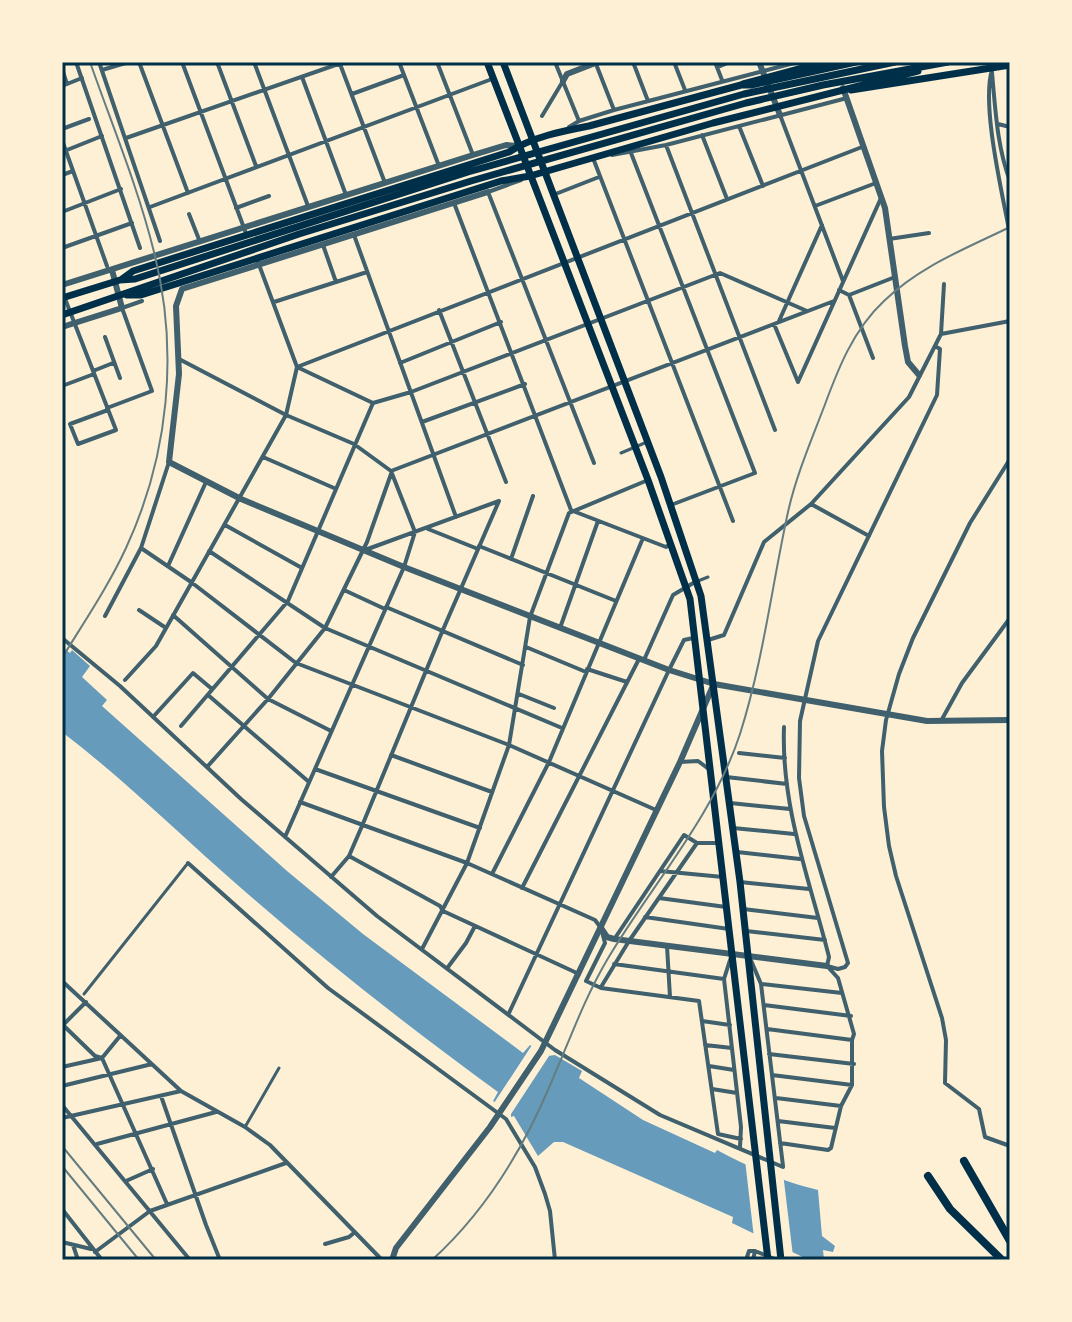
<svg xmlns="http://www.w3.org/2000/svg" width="1072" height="1322" font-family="Commissioner,sans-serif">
  <rect width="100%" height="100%" fill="#fdf0d5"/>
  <path fill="#669bbc" d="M62,647l8,6 2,-3 18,16 -8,11 25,23 -5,6 185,165 76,63 160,119 7,-8 18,11 7,-1 27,16 -3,7 64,42 72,33 2,-3c29,16 69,33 101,40l4,46 13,10 -2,6 -10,-2 1,10h-15l-77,-37 1,-6 -170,-75h-9l-16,14 -24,-40 -3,1v-4l-18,-12 5,-9c-89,-65 -175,-132 -257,-204 -60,-52 -116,-108 -179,-156z"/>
  <path fill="#fdf0d5" d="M532,1045l17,11 -38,58 -17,-11z
    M745,1160l38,13 10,83 -39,-18z"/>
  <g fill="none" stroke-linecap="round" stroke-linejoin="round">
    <path stroke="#3f606c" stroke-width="3" d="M621,453l26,-11
      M698,581l10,-4
      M84,994l104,-131
      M245,1127l34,-59"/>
    <path stroke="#3f606c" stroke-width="4" d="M76,62l64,186
      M99,62l61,179
      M139,62l49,131
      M182,62l65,174
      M217,62l39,104
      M254,62l54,144
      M399,62l40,104
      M437,62l36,93
      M555,62l24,59
      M633,62l15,39
      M674,62l11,28
      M715,62l7,18
      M991,62c4,39 5,83 19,119
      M340,64l45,119
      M596,64l18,46
      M718,67l12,-5
      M62,69l5,15
      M102,70l27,-8
      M992,70c-11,35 11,126 18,165
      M302,77l44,118
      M62,86l20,-8
      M352,94l52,-19
      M780,115l63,166
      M542,116l21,-35
      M998,124l12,3
      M739,126l24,60
      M569,127l10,-6 35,-11 184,-48
      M62,129l27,-10
      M702,135l25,64
      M126,138l218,-76
      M62,140l45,126
      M666,145l109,285
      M62,152l40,-16
      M631,153l124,320 -84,32
      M612,155l54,-10 181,-47
      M593,158l140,363
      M62,175l11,-4
      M521,180l-33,12 106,271
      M553,195l46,-18
      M454,203l117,307
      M815,206l61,-23
      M150,207l342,-128
      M236,208l33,-12
      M62,212l59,-23
      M189,214l11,28
      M354,235l102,282
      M889,239l40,-6
      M323,245l13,37
      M62,248l70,-25
      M839,290l10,5 24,63
      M62,291l54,139 -38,14 -8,-20 38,-14
      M849,295l46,-18
      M274,302l93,-30
      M439,310l67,172
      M779,321l43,-96
      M774,324l24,58
      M941,334l69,-13
      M105,337l15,41
      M179,359l107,56 68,29 37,27 24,61 -11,35 -119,270
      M400,363l101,-41
      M297,367l565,-220
      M297,367l76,36 38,-11 309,-119 87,38
      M93,371l20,-8
      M798,382l83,-184
      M62,386l32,-12
      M62,404v1
      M107,408l45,-17 -30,-83 20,-7
      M422,422l103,-38
      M263,457l71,31
      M1010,459l-40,64 -57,115 -14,36 -13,46 -4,31 2,56 5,39 7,30 46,142 4,22 -1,43 34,26 6,28 25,9
      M391,471l443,-170
      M811,504l58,32
      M573,511l93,36 3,-2
      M225,525l77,43
      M428,529l50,20
      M479,546l137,55
      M141,548l50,34 105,81 213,82 147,65
      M365,550l134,-49
      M209,551l116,77 237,100
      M511,559l22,-63
      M168,566l38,-84
      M344,590l41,19
      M386,607l137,58
      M139,610l27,18
      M173,615l95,84 63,32
      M105,616l36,-68 28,-86
      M560,628l38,-107
      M62,638l58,48 121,113 136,117 178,134 105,65 123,52
      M708,640l16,-5 40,-93 47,-38 98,-107 32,-63 3,-50
      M526,647l60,25
      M644,660l29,-65 22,-13
      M587,669l40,13
      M125,680l31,-34 130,-231 11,-48 -39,-105
      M519,694l35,14
      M208,695l101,87
      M153,717l40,-44 19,16
      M941,721l21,-38 48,-65
      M181,726l107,-125 85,-198
      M739,753l46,5
      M391,755l101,37
      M680,762l18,-1 12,9
      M207,767l61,-68 57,-71 42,-86 24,-68
      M315,769l165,59
      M726,777l61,7
      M300,802l167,61 128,57 6,8 4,15 -19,38 15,7 98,13 19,133 23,5
      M730,803l60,6
      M733,828l61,6
      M737,852l63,7
      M349,856l91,50 3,5 136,63
      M188,863l140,125 178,131 29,48 10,27 5,17 5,49
      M660,871l63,6
      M492,874l57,-112 94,-224
      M331,877l18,-21 13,-30 80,-194 57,-131
      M740,882l69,7
      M522,888l117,-229
      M659,898l67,9
      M743,909l75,9
      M645,917l84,12
      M746,931l79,9
      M615,938l69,-103 13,8h20
      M667,946l3,51
      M422,949l45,-86 42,-118 21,-128 39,-104 79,-33
      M750,958l11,26 22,182
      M730,960l-6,19 17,148 -1,20
      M614,964l110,15
      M827,966l11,3 7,-2 3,-4 -44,-147 -5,-38 1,-57 18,-80 119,-246 3,-46 -5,-3
      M448,967l18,-24 9,-17
      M62,981l119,110 64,36 25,18 112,115
      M761,984l81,9
      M601,987l28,-46 68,-98
      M764,1005l87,11
      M509,1013l160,-343 15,-30 9,-2
      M702,1021l28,4
      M62,1024l33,32 7,2 65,146
      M62,1026l24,-24
      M767,1029l85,11
      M705,1045l27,3
      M769,1054l85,10
      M709,1066l25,4
      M62,1067l40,-9 18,-22
      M772,1075l80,10
      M62,1086l90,-22
      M712,1089l25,4
      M161,1096l45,129 14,35
      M776,1098l65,8
      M62,1105l128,155
      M62,1118l119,-27
      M778,1121l57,7
      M780,1143l48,7 3,-2 10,-42 11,-21v-45l2,-6 -16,-56 -11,-12 2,-9c-19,-76 -48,-149 -45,-230
      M97,1144l119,-32
      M126,1181l27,-12
      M62,1209l40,51
      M62,1242l29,7
      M325,1244l24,-7 6,-5
      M73,1245l5,15
      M755,1251l22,9
      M95,1252l55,-41 136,-48
      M746,1260l3,-9h6
      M753,1260l2,-9"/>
    <path stroke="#3f606c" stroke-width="6" d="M759,62l21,53
      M563,81l4,-7 31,-12
      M843,88l42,120 20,138 3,16 11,13
      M488,192l-306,97 -6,17 3,68 -10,88 72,37 163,68 265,103 45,14 213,37 83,-1
      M62,285l411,-130 33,-10 12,1
      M62,327l60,-19 -10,-38
      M601,928l6,9 7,2 213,27
      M392,1260l4,-12 94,-121 51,-76 139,-289 32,-74"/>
    <path stroke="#003049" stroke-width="7" d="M487,62l161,418 42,119 78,661
      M503,62l158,415 40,119 39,286 41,378"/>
    <path stroke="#003049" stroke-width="7" d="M743,84l82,-22
      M851,90l159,-25
      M122,279l11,-8 376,-119c23,-15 54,-21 80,-26l152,-41h10l105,-23
      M127,295h14l360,-114 29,-5 183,-53 205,-52
      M62,298l58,-18 15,-1 333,-107 276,-78 151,-32
      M62,315l237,-81 172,-53 275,-78 77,-18 125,-23"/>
    <path stroke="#003049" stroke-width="8" d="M964,1161l46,80
      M928,1176l22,33 52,51"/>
    <path stroke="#657d81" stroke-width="2" d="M62,658c22,-36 46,-71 64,-110 43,-93 53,-197 28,-296 -16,-65 -42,-127 -64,-190
      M62,1146l94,114
      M62,1166l77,94
      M432,1260c54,-49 91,-110 119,-177 18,-41 33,-84 56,-123 45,-76 105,-141 133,-226 23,-72 32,-149 48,-222 8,-36 23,-71 36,-105 14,-38 29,-77 60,-106 36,-35 81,-52 126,-74"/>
  </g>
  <rect width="1072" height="1322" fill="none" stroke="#fdf0d5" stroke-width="128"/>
  <rect x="64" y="64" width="944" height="1194" fill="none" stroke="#003049" stroke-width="3"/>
</svg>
